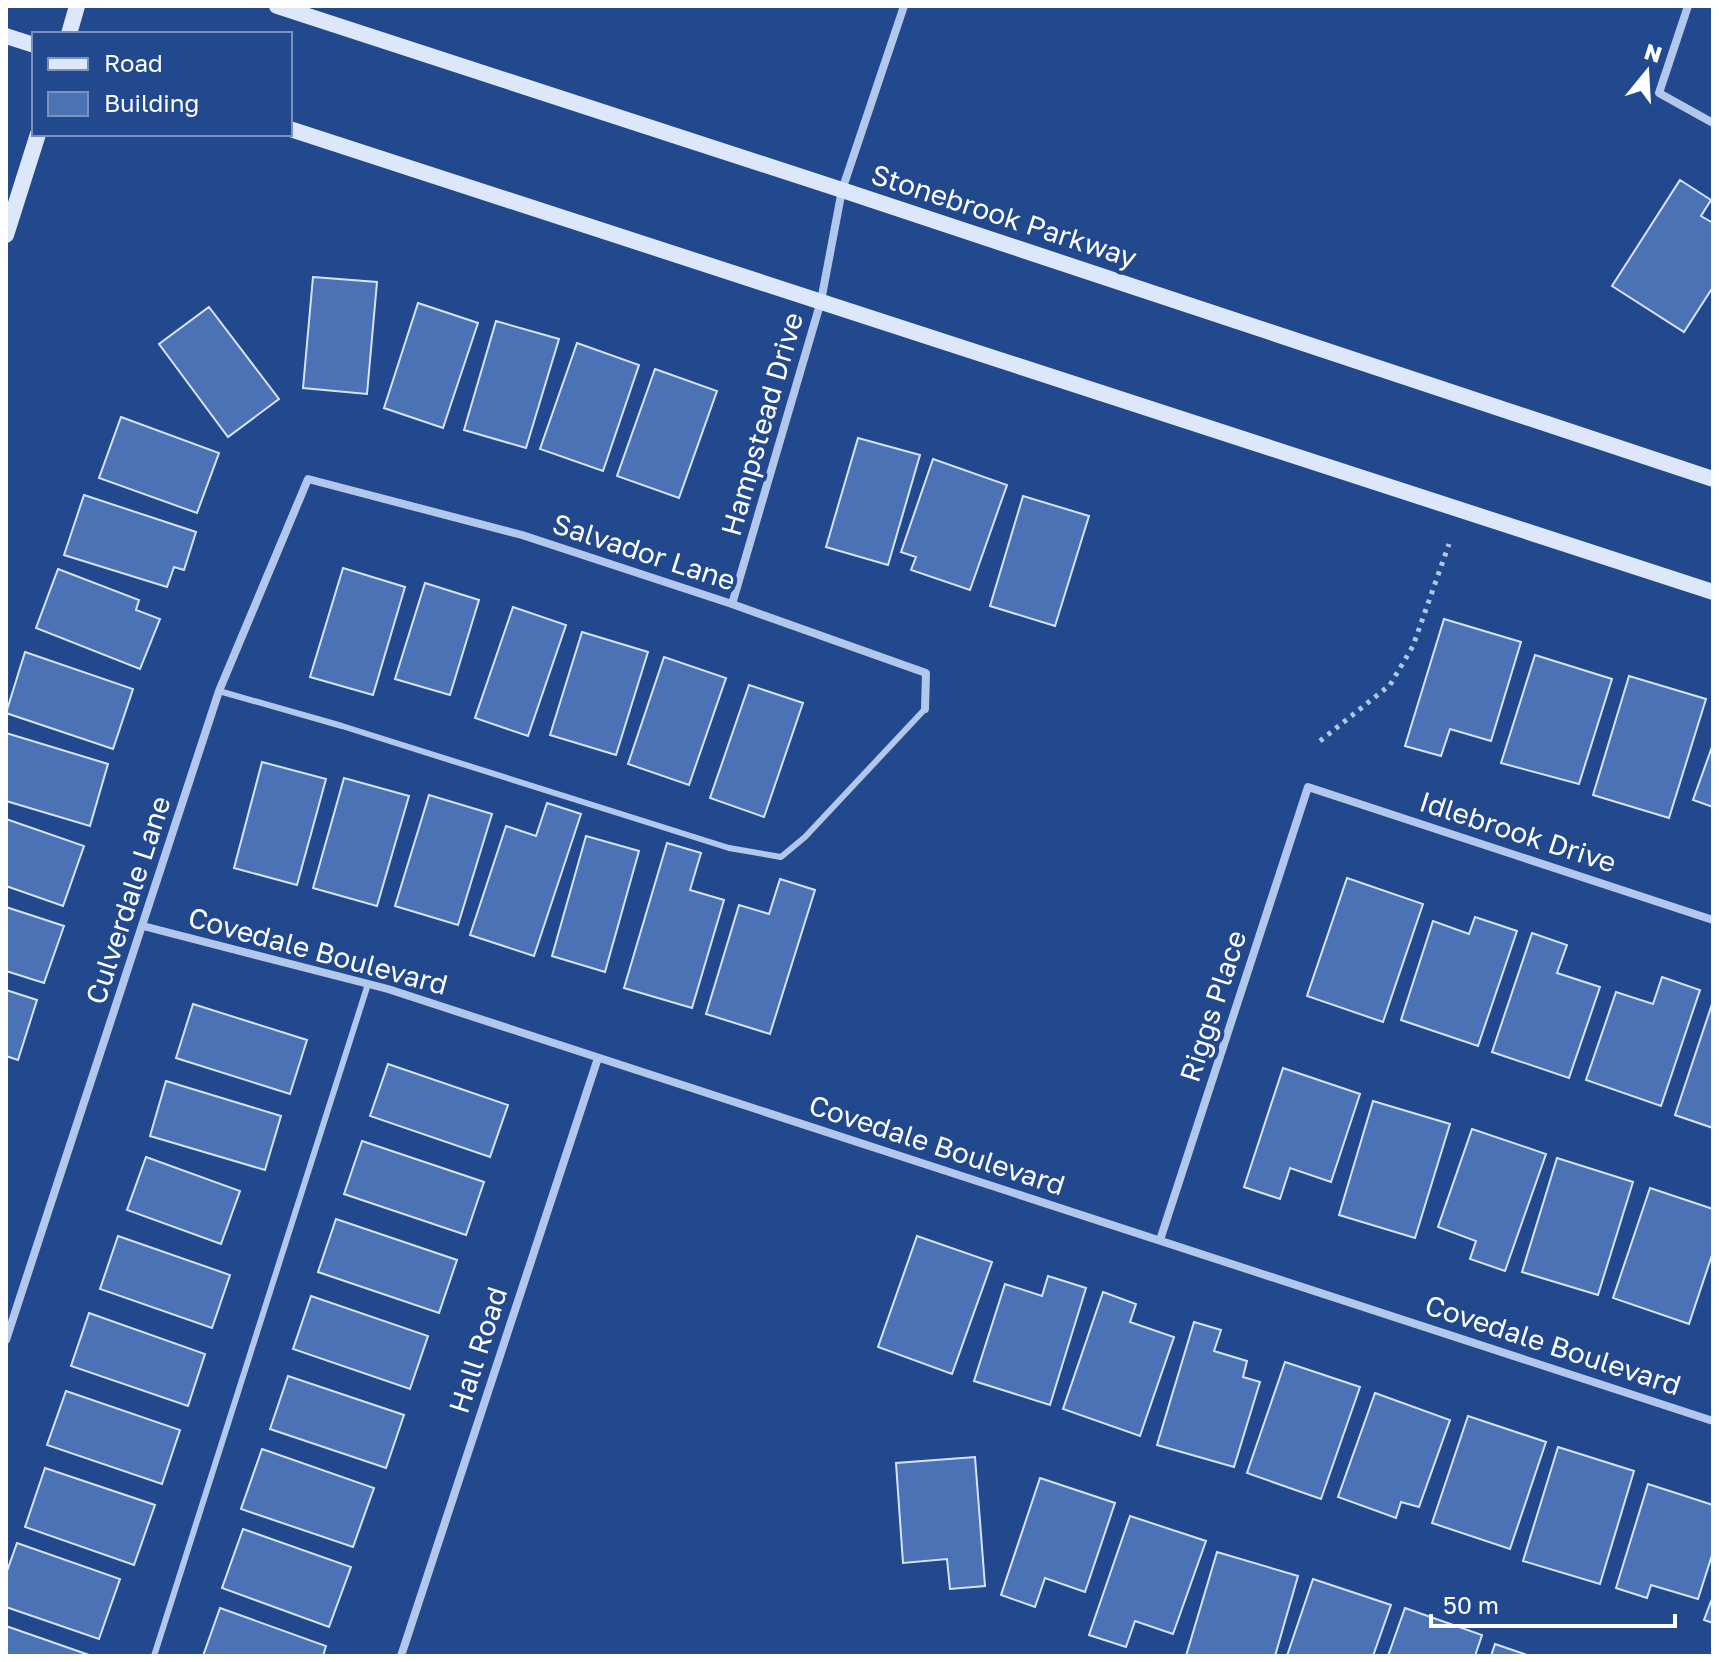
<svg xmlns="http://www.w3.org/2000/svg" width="1719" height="1662" font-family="'Golos Text',sans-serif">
  <rect width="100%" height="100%" fill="#22498d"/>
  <path fill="#4b72b4" stroke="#d6e3f8" stroke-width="2" d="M1680,180l31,20 -10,16 12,7v64l-29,45 -72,-46z
    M313,277l64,5 -10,112 -64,-6z
    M418,303l60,20 -35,105 -59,-20z
    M209,307l70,92 -51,38 -69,-93z
    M496,321l63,18 -33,109 -62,-18z
    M577,343l62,22 -36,106 -63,-22z
    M655,369l62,22 -38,107 -62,-22z
    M121,417l98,36 -22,60 -98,-35z
    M858,438l62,17 -32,110 -62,-18z
    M933,459l74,26 -37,105 -59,-20 5,-13 -15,-5z
    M84,495l112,37 -12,38 -10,-3 -7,20 -103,-32z
    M1023,496l66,20 -34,110 -65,-20z
    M343,568l62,19 -32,108 -63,-18z
    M58,569l81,31 -3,10 24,9 -20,50 -104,-41z
    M425,583l54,17 -29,95 -55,-16z
    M513,607l53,18 -38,111 -53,-18z
    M1444,619l77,23 -30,99 -41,-12 -9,27 -36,-10z
    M582,632l66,20 -32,103 -66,-20z
    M25,652l108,37 -20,60 -107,-36z
    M1535,655l77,24 -33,105 -78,-21z
    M664,657l62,21 -37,107 -61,-21z
    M1629,676l77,23 -37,119 -76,-23z
    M749,685l54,18 -39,114 -54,-19z
    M6,733l102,31 -18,62 -84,-25z
    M1713,744v63l-20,-7z
    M262,762l64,17 -29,106 -63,-17z
    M344,778l65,18 -32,110 -64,-18z
    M429,795l63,19 -34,111 -63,-19z
    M547,803l34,11 -47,142 -64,-21 36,-109 30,10z
    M6,819l78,27 -21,60 -57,-20z
    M586,836l53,15 -34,121 -53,-16z
    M667,843l34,10 -11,37 34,10 -32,108 -68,-20z
    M1347,878l76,26 -40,118 -76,-26z
    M780,879l35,11 -45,144 -64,-20 33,-109 30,9z
    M6,907l58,19 -20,57 -38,-12z
    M1475,917l42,14 -39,115 -77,-26 32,-99 36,13z
    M1532,933l35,12 -10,28 43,14 -31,91 -77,-26z
    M1662,977l38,13 -39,116 -75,-26 30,-88 37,12z
    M6,990l31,10 -19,60 -12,-4z
    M1713,1001v127l-38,-13z
    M193,1004l114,36 -17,54 -114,-36z
    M388,1064l120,41 -18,52 -120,-41z
    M1283,1068l77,26 -29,88 -41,-14 -10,31 -36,-12z
    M166,1081l115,35 -16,54 -115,-34z
    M1373,1101l77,23 -35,114 -76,-23z
    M1472,1129l74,25 -41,117 -35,-12 6,-18 -38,-14z
    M362,1141l122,41 -18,53 -122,-41z
    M146,1157l94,34 -19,53 -94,-34z
    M1557,1158l76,24 -35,113 -76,-23z
    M1650,1188l63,21v43l-24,72 -76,-26z
    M336,1219l121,41 -18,53 -121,-41z
    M118,1236l112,39 -18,53 -112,-39z
    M917,1236l75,26 -40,112 -74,-27z
    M1048,1276l38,12 -36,117 -76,-24 31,-97 37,12z
    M1103,1292l33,12 -6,18 44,15 -34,99 -77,-27z
    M311,1296l117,40 -18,53 -117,-40z
    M89,1313l116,41 -17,52 -117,-40z
    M1194,1322l27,8 -7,21 33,10 -4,16 17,5 -26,85 -77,-22z
    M1285,1362l75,25 -39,112 -74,-26z
    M288,1376l116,39 -18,53 -116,-39z
    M66,1391l114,39 -18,54 -115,-39z
    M1375,1393l75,27 -31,87 -18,-5 -5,16 -58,-21z
    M1468,1416l78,26 -36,107 -78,-26z
    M1558,1447l76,24 -34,113 -77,-23z
    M262,1449l112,39 -21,59 -112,-38z
    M975,1457l10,129 -35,3 -3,-30 -44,4 -7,-100z
    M45,1468l110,37 -21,60 -109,-38z
    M1040,1478l75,25 -30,89 -40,-14 -10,29 -34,-12z
    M1648,1484l65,21v47l-15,47 -47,-14 -4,13 -31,-10z
    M1130,1516l76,25 -33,93 -38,-13 -9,26 -37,-12z
    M243,1529l108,38 -22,60 -107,-39z
    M17,1543l103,36 -21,60 -93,-32v-33z
    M1217,1552l81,24 -23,80h-89z
    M1313,1579l78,26 -18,51h-86z
    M1713,1596v27l-9,-3z
    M220,1608l106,38 -3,10h-120z
    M1405,1608l77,27 -7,21h-87z
    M6,1626l86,30h-86z
    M1495,1644l35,12h-39z"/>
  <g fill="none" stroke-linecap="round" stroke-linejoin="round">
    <path stroke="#b1c7eb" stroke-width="5" stroke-dasharray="4 6" stroke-linecap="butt" d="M1320,741l70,-56 23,-39 36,-102"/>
    <path stroke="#b1c7eb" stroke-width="6" d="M219,691l123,35 387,122 52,9 24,-20 120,-128
      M154,1656l214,-672"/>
    <path stroke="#b1c7eb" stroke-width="8" d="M1688,6l-29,87 54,30
      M732,604l89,-303 21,-111 62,-184
      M143,926l245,63 1325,432
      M1160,1240l148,-453 405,133
      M6,1340l213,-649 89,-212 214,56 210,69 194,69 -1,36
      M401,1656l197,-598"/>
    <path stroke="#dce7f9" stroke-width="16" d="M277,6l565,184 871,289
      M69,34l8,-28
      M6,36l28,9
      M290,129l1423,463
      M6,235l32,-101"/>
  </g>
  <g text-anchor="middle" stroke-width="8" stroke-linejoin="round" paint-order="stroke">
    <g font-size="28" fill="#fff" stroke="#22498d">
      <text transform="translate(1004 216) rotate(18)" y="10">Stonebrook Parkway</text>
      <text transform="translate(762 424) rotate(-74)" y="10">Hampstead Drive</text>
      <text transform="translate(644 552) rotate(18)" y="10">Salvador Lane</text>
      <text transform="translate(1518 832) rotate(18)" y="10">Idlebrook Drive</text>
      <text transform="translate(128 900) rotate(-72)" y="10">Culverdale Lane</text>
      <text transform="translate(318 951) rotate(15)" y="10">Covedale Boulevard</text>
      <text transform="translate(1213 1006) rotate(-72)" y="10">Riggs Place</text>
      <text transform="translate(937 1145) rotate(18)" y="10">Covedale Boulevard</text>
      <text transform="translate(1553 1345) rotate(18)" y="10">Covedale Boulevard</text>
      <text transform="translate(478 1350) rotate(-72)" y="10">Hall Road</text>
    </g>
  </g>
  <rect width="1719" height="1662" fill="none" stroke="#ffffff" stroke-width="16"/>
  <rect x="32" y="32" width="260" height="104" fill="#22498d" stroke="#7a92bb" stroke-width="2"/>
  <rect x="48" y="58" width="40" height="12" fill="#dce7f9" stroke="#7a92bb" stroke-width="2"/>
  <text x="104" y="72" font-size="24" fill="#ffffff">Road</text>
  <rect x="48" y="92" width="40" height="24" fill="#4b72b4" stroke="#7a92bb" stroke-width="2"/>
  <text x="104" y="112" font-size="24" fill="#ffffff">Building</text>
  <g transform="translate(1647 72) rotate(18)" stroke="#22498d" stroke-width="6" paint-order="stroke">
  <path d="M0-6L14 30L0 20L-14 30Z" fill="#ffffff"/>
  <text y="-12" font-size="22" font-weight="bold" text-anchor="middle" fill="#ffffff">N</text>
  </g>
  <path d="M1431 1614v12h244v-12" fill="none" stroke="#ffffff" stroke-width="4"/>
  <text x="1443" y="1614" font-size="24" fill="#ffffff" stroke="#22498d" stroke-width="6" paint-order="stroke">50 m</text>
</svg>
